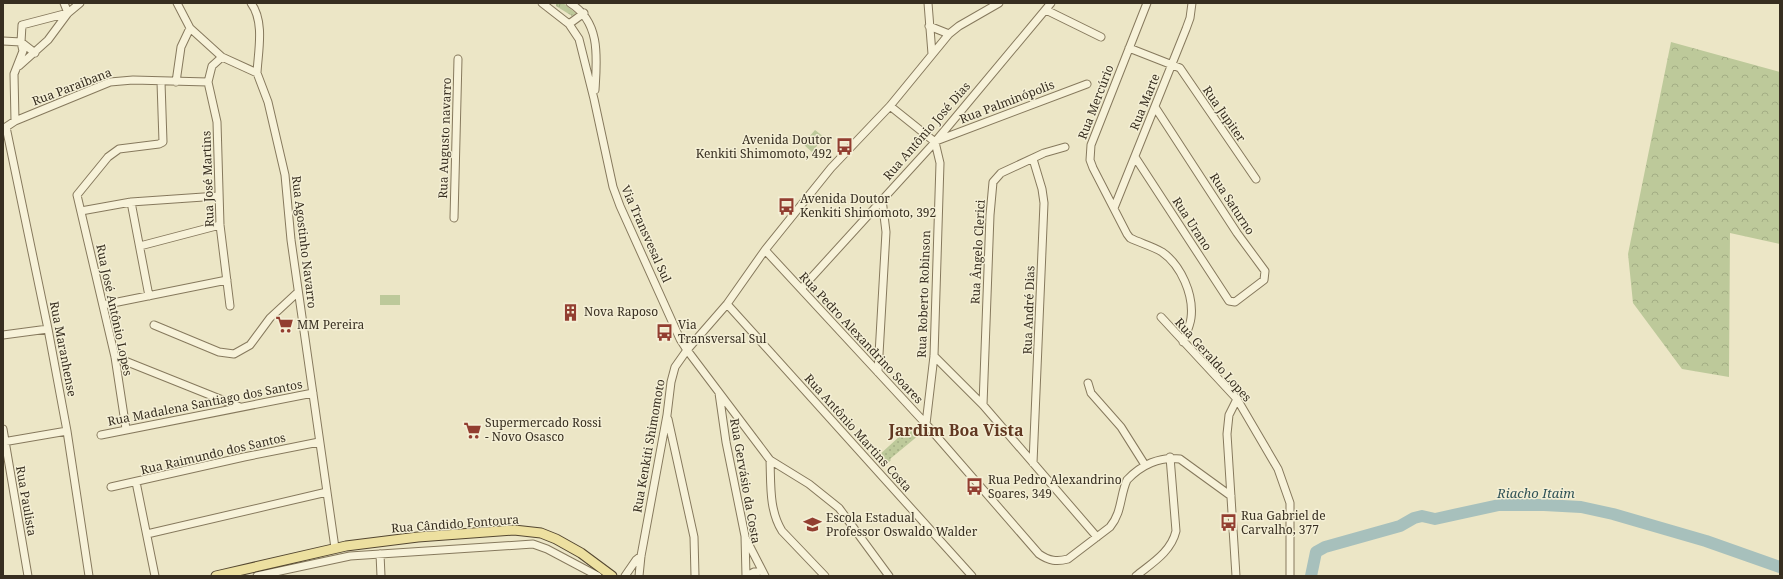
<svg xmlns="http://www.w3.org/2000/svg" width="1783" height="579" font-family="'Noto Serif',serif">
  <defs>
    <pattern id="grass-tufts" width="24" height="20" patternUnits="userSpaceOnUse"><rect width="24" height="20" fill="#bdc99a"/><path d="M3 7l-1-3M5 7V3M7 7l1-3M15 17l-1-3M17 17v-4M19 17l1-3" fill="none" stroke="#a3ad84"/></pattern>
    <pattern id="forest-crowns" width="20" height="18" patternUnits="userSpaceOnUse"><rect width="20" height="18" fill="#bdc99a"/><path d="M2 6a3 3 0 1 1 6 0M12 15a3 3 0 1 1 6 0" fill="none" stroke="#a3ad84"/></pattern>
    <pattern id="park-dots" width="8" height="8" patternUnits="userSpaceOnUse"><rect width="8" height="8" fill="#bdc99a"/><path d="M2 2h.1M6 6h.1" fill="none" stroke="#a3ad84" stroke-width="1.8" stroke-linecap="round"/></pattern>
  </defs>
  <rect width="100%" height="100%" fill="#ece6c6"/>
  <path fill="url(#grass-tufts)" d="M556,3h7l13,10 -4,3 -16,-10z"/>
  <path fill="url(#forest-crowns)" d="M1671,42l109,30v172l-50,-11 -1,144 -47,-8 -49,-66 -5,-49z"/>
  <path fill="url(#park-dots)" d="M911,426l8,9 -29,24 1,1 -5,5 -8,-9z"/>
  <path fill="#bdc99a" d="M815,130l9,7 -12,15 -9,-8z
    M380,295h20v10h-20z"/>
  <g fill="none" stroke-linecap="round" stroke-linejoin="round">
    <path stroke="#a7c0bc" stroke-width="12" d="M1311,576l5,-24 9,-5 75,-21 14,-8 8,-2 13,3 64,-14h45l37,2 32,7 93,27 74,26"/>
    <defs>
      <path id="minor" d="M177,3l13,25 32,29 35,16 11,29 17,73 6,65 44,308
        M251,3c14,19 7,49 6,70
        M542,3l27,21 10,15 15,60 19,88 7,19 60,133 7,11 83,110 39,24 30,24 50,68
        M570,3c31,19 27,55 25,87
        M928,3l4,51
        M1147,3l-56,142 -1,15 3,8 34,66 3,4c10,5 22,8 32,14 19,13 32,43 29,66 -1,8 -5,16 -8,24
        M1046,10l55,27
        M569,24l15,-11
        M929,26l20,8
        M3,41l18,1 14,11
        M1129,48l51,20 76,111
        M222,57l-10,9 -4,16 9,40 3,103 10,81
        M19,66l29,-26 20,-27 12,-10
        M176,82l5,-35 9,-19
        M890,106l45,36
        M15,121l-1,-47 9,-23 -2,-9 1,-17 46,-12 -4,-10
        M6,127l42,202 19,102 22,145
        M3,129l12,-8 95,-39 23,-2 75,2
        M936,141l151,-57
        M1135,157l94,144 6,1 29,-22 1,-9 -28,-38 -82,-126
        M1033,159l9,30 2,14 -11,260
        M131,202l18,94
        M1114,208l72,-179 4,-11 2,-15
        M81,211l50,-9 87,-6
        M454,218l4,-159
        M140,246l80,-21
        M765,250l161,174 113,130c10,7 18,8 29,5l42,-32c12,-14 10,-32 17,-47 14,-15 33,-24 53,-21l51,37
        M801,289l134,-147 116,-139
        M727,304l245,272
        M103,305l124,-25
        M1161,317l76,82 41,70 12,34v73
        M154,325l65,27 15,2 16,-9 20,-27 28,-26
        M3,335l45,-6
        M934,356l49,49 114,132
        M115,357l125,50
        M878,372l8,-140 -4,-33
        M1088,383l3,10 30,34 24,38
        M719,393l7,49 19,94 1,40
        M983,405l7,-190 3,-33 8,-9 43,-20 21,-6
        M668,419l26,118 1,39
        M926,424l8,-68 6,-193 -5,-21
        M3,429l25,147
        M126,429l-11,-72 -38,-162 31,-38 11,-8 40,-5 4,-2 -2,-60
        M101,435l212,-42
        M3,442l64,-11
        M770,460c1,25 -1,50 12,71l43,45
        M136,482l19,94
        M111,487l133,-30 75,-15
        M147,534l180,-42
        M746,539l19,37
        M380,554l1,22
        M257,576l93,-20 183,-12 14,5 51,27
        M625,576l11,-16 5,-4
        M639,576l2,-20 26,-141 4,-33 4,-15 12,-17 40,-46 38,-54 66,-82 59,-62 59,-72 10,-8 40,-23
        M747,576l7,-4 8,-1
        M1136,576c16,-13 35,-24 40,-45l-6,-74
        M1236,576l-9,-142 2,-19 8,-16"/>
      <path id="major" d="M216,576l130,-30 72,-9 96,-7 27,3 15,6 25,14 31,23"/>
    </defs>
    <use href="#minor" stroke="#86795d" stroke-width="9"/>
    <use href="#major" stroke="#544730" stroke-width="11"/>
    <use href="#minor" stroke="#f7f2d9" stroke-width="7"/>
    <use href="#major" stroke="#ede0a0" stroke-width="9"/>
  </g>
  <defs>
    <symbol id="bus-bare" viewBox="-9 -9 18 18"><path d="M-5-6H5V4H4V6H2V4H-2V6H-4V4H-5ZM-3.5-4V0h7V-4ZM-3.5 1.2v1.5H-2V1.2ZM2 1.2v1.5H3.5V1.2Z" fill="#923e30" stroke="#f4efd5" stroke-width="2.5" paint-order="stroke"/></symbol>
    <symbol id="building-bare" viewBox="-9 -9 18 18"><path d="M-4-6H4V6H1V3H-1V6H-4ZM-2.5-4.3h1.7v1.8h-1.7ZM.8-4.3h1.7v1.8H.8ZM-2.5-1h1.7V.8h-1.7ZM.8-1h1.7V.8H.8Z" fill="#923e30" stroke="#f4efd5" stroke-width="2.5" paint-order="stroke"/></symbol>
    <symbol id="supermarket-bare" viewBox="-9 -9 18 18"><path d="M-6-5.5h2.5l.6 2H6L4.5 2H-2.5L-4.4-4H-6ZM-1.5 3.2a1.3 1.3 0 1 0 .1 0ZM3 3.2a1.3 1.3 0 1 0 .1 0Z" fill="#923e30" stroke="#f4efd5" stroke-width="2.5" paint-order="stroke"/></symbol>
    <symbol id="school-bare" viewBox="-9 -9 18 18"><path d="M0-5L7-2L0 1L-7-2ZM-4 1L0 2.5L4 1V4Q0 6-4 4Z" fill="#923e30" stroke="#f4efd5" stroke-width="2.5" paint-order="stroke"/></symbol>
  </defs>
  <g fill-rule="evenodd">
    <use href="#bus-bare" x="832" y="134" width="25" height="25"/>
    <use href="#bus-bare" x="774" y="194" width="25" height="25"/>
    <use href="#building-bare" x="558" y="300" width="25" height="25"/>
    <use href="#supermarket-bare" x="272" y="312" width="25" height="25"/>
    <use href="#bus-bare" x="652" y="320" width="25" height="25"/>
    <use href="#supermarket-bare" x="460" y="418" width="25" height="25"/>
    <use href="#bus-bare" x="962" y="474" width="25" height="25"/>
    <use href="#bus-bare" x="1216" y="510" width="25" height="25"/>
    <use href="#school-bare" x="800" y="512" width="25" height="25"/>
  </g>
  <g text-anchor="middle" stroke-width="3" stroke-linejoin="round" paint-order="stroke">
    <g font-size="12" fill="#372e20" stroke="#f4efd5">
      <text transform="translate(72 87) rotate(-21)" y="4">Rua Paraibana</text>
      <text transform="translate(1007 102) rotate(-21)" y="4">Rua Palminópolis</text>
      <text transform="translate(1096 102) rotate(-69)" y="4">Rua Mercúrio</text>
      <text transform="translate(1145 102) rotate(-68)" y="4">Rua Marte</text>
      <text transform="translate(1224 114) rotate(55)" y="4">Rua Jupiter</text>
      <text transform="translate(927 131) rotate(-49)" y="4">Rua Antônio José Dias</text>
      <text transform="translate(445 138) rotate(-88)" y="4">Rua Augusto navarro</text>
      <text transform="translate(208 179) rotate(-92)" y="4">Rua José Martins</text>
      <text transform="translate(1232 204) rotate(57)" y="4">Rua Saturno</text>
      <text transform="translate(1192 224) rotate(57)" y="4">Rua Urano</text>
      <text transform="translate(646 234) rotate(66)" y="4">Via Transvesal Sul</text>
      <text transform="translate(304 242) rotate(83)" y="4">Rua Agostinho Navarro</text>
      <text transform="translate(978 252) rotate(-87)" y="4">Rua Ângelo Clerici</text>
      <text transform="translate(924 294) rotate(-88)" y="4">Rua Roberto Robinson</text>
      <text transform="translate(114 310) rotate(78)" y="4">Rua José Antônio Lopes</text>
      <text transform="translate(1029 310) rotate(-88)" y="4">Rua André Dias</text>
      <text transform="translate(861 338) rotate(47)" y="4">Rua Pedro Alexandrino Soares</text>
      <text transform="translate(63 349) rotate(79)" y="4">Rua Maranhense</text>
      <text transform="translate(1213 360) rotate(48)" y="4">Rua Geraldo Lopes</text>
      <text transform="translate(205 403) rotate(-11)" y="4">Rua Madalena Santiago dos Santos</text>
      <text transform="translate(858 433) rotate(48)" y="4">Rua Antônio Martins Costa</text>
      <text transform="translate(649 446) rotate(-80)" y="4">Rua Kenkiti Shimomoto</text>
      <text transform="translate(213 454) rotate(-13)" y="4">Rua Raimundo dos Santos</text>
      <text transform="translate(745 481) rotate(80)" y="4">Rua Gervásio da Costa</text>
      <text transform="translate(26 501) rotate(80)" y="4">Rua Paulista</text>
      <text transform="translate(455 524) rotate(-4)" y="4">Rua Cândido Fontoura</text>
    </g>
    <g font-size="12" fill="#372e20" stroke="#f4efd5" text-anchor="start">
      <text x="832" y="144" text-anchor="end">Avenida Doutor<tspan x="832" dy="14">Kenkiti Shimomoto, 492</tspan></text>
      <text x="800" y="203">Avenida Doutor<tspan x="800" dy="14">Kenkiti Shimomoto, 392</tspan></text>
      <text x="584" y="316">Nova Raposo</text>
      <text x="297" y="329">MM Pereira</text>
      <text x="678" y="329">Via<tspan x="678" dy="14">Transversal Sul</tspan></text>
      <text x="485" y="427">Supermercado Rossi<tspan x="485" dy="14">- Novo Osasco</tspan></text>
      <text x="988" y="484">Rua Pedro Alexandrino<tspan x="988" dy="14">Soares, 349</tspan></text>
      <text x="1241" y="520">Rua Gabriel de<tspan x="1241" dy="14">Carvalho, 377</tspan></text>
      <text x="826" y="522">Escola Estadual<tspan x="826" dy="14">Professor Oswaldo Walder</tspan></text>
    </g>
    <g font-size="13" font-style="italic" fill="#305356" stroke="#f4efd5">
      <text x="1536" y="498">Riacho Itaim</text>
    </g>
    <g font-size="16" font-weight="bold" fill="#613821" stroke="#f4efd5">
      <text x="956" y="436">Jardim Boa Vista</text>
    </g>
  </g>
  <rect width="1783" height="579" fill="none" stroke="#372e20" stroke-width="8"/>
</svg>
